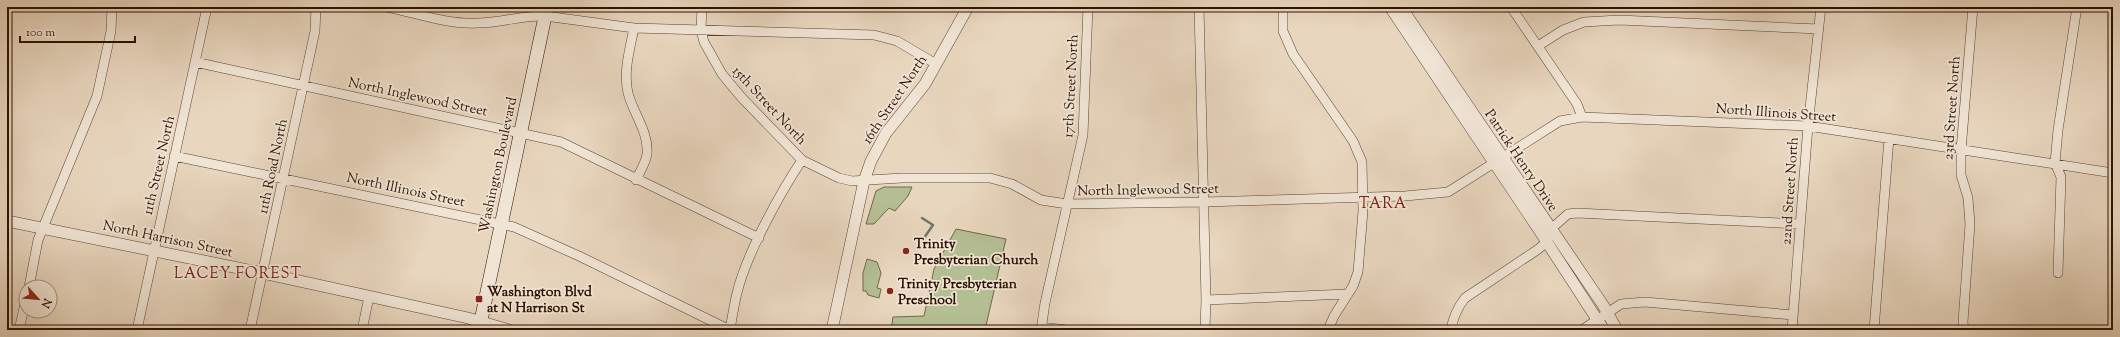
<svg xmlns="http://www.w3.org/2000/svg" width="2120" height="337" font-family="'Sorts Mill Goudy',serif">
  <rect width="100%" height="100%" fill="#e8d6be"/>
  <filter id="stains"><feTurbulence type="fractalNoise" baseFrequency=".005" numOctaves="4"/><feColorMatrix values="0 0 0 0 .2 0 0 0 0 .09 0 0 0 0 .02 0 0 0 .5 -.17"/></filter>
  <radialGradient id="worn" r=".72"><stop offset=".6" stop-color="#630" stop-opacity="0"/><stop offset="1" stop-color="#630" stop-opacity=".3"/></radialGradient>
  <path fill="#b4be93" stroke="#70684a" d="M884,187h28l-4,9 -13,15 -6,-3 -15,16h-8l10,-33z
    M956,229l50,10 -21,91h-94l2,-13 31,-1 10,-47z
    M867,259l10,3 4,11 -4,15 4,1 -2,9 -11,-3 -2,-4h-3v-18z"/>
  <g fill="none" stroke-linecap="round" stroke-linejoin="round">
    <path stroke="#6d766e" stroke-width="2.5" d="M917,248l16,-23 -11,-7"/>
    <defs>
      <path id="minor" d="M387,7c29,6 61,18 91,16 23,0 44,-8 67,-7l89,12 240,7 23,6 39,23
        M702,7l-1,23 3,12 18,32 20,24 60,62 37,18 13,3 50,-3h88l22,6 29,16 26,4 136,-2 202,-6 43,-4 112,-71 22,-4 226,9 305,47
        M1199,7l7,293 -1,30
        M1283,7v24l10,23 60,87 9,21 1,49 -5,61 -5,14 -19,30 -6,14
        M1511,7l66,97 5,13
        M634,28c-4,21 -11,43 -6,65 5,20 21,39 19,61 -1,8 -7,18 -11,26
        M1538,46l25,-16 21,-8 35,-2 200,9
        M195,62l366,80 198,96
        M174,156l340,71 65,29 151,74
        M2058,273l3,-96 -6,-14 3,-33 19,-123
        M29,287l9,-47 59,-144 14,-65 1,-24
        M1206,300l141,-6
        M1041,327l25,3
        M19,330l7,-31
        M137,330l70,-323
        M250,330l65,-299 1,-24
        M362,330l7,-33
        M730,330c2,-12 4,-25 7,-37 9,-38 43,-100 65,-133
        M1041,330l4,-27 38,-168 5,-128
        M1451,330c2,-13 6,-22 14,-32l72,-48 10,-8 4,-13 17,-15 9,-1 223,11
        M1582,330l39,-26 24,-2 148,13
        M1792,330l16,-204 13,-119
        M1874,330l15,-192
        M1964,330l-1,-8 7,-98 -2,-26 -7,-23v-25l12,-143"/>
      <path id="tertiary" d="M1390,7l149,223 65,100
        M1401,7l202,298 14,25
        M7,221l256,52 205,45 41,12
        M832,330l32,-149 7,-20 15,-28 39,-49 43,-77"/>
      <path id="secondary" d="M479,330l68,-323"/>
    </defs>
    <use href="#minor" stroke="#5c4330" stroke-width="10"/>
    <use href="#tertiary" stroke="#5c4330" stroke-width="12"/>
    <use href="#secondary" stroke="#2d1201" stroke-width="14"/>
    <use href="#minor" stroke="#f0e4d5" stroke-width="9"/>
    <use href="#tertiary" stroke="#f0e4d5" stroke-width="11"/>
    <use href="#secondary" stroke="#f0e4d5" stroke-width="13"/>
  </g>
  <g fill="#8f2418" stroke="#f0e4d5" stroke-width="1.5">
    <circle cx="906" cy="251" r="4"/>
    <circle cx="890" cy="291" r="4"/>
    <rect x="475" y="295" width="8" height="8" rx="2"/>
  </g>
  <g text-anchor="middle" stroke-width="3.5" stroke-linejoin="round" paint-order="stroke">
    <g font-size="14" fill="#2d1201" stroke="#f0e4d5">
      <text transform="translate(1070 86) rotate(-87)" y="5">17th Street North</text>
      <text transform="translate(418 96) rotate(12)" y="5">North Inglewood Street</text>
      <text transform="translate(894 99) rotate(-56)" y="5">16th Street North</text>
      <text transform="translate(770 105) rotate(47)" y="5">15th Street North</text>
      <text transform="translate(1951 108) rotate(-86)" y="5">23rd Street North</text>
      <text transform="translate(1776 112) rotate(4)" y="5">North Illinois Street</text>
      <text transform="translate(1522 160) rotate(56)" y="5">Patrick Henry Drive</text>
      <text transform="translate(158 165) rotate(-77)" y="5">11th Street North</text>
      <text transform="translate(497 165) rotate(-78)" y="5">Washington Boulevard</text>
      <text transform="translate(272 166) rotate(-78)" y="5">11th Road North</text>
      <text transform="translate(406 189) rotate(12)" y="5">North Illinois Street</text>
      <text transform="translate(1148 189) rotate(-1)" y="5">North Inglewood Street</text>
      <text transform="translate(1789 191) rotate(-86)" y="5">22nd Street North</text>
      <text transform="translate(168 238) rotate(12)" y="5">North Harrison Street</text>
    </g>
    <g font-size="14" font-weight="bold" fill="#2d1201" stroke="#f0e4d5" text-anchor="start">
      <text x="914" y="248">Trinity<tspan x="914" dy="16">Presbyterian Church</tspan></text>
      <text x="898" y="288">Trinity Presbyterian<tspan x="898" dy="16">Preschool</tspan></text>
      <text x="487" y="296">Washington Blvd<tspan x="487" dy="16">at N Harrison St</tspan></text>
    </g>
    <g font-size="15" letter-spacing="1" fill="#7a1f14" stroke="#f0e4d5">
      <text x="1383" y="208">TARA</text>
      <text x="238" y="278">LACEY FOREST</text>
    </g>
  </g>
  <rect width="2120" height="337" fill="none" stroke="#e8d6be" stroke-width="24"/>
  <rect x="8" y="8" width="2104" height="321" fill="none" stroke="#2d1201" stroke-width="2"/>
  <rect x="12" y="12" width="2096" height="313" fill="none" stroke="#2d1201"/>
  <g transform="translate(38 299) rotate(117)"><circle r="19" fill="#f0e4d5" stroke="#a29080"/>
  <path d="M0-3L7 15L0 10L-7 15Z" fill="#8f2418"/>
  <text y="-6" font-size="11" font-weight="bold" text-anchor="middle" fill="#2d1201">N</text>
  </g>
  <path d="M20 36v6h115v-6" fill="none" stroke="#2d1201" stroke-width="2"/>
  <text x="26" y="36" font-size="12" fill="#2d1201" stroke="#f0e4d5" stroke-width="3" paint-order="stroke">100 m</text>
  <rect width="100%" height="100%" filter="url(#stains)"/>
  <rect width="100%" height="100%" fill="url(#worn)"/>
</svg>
